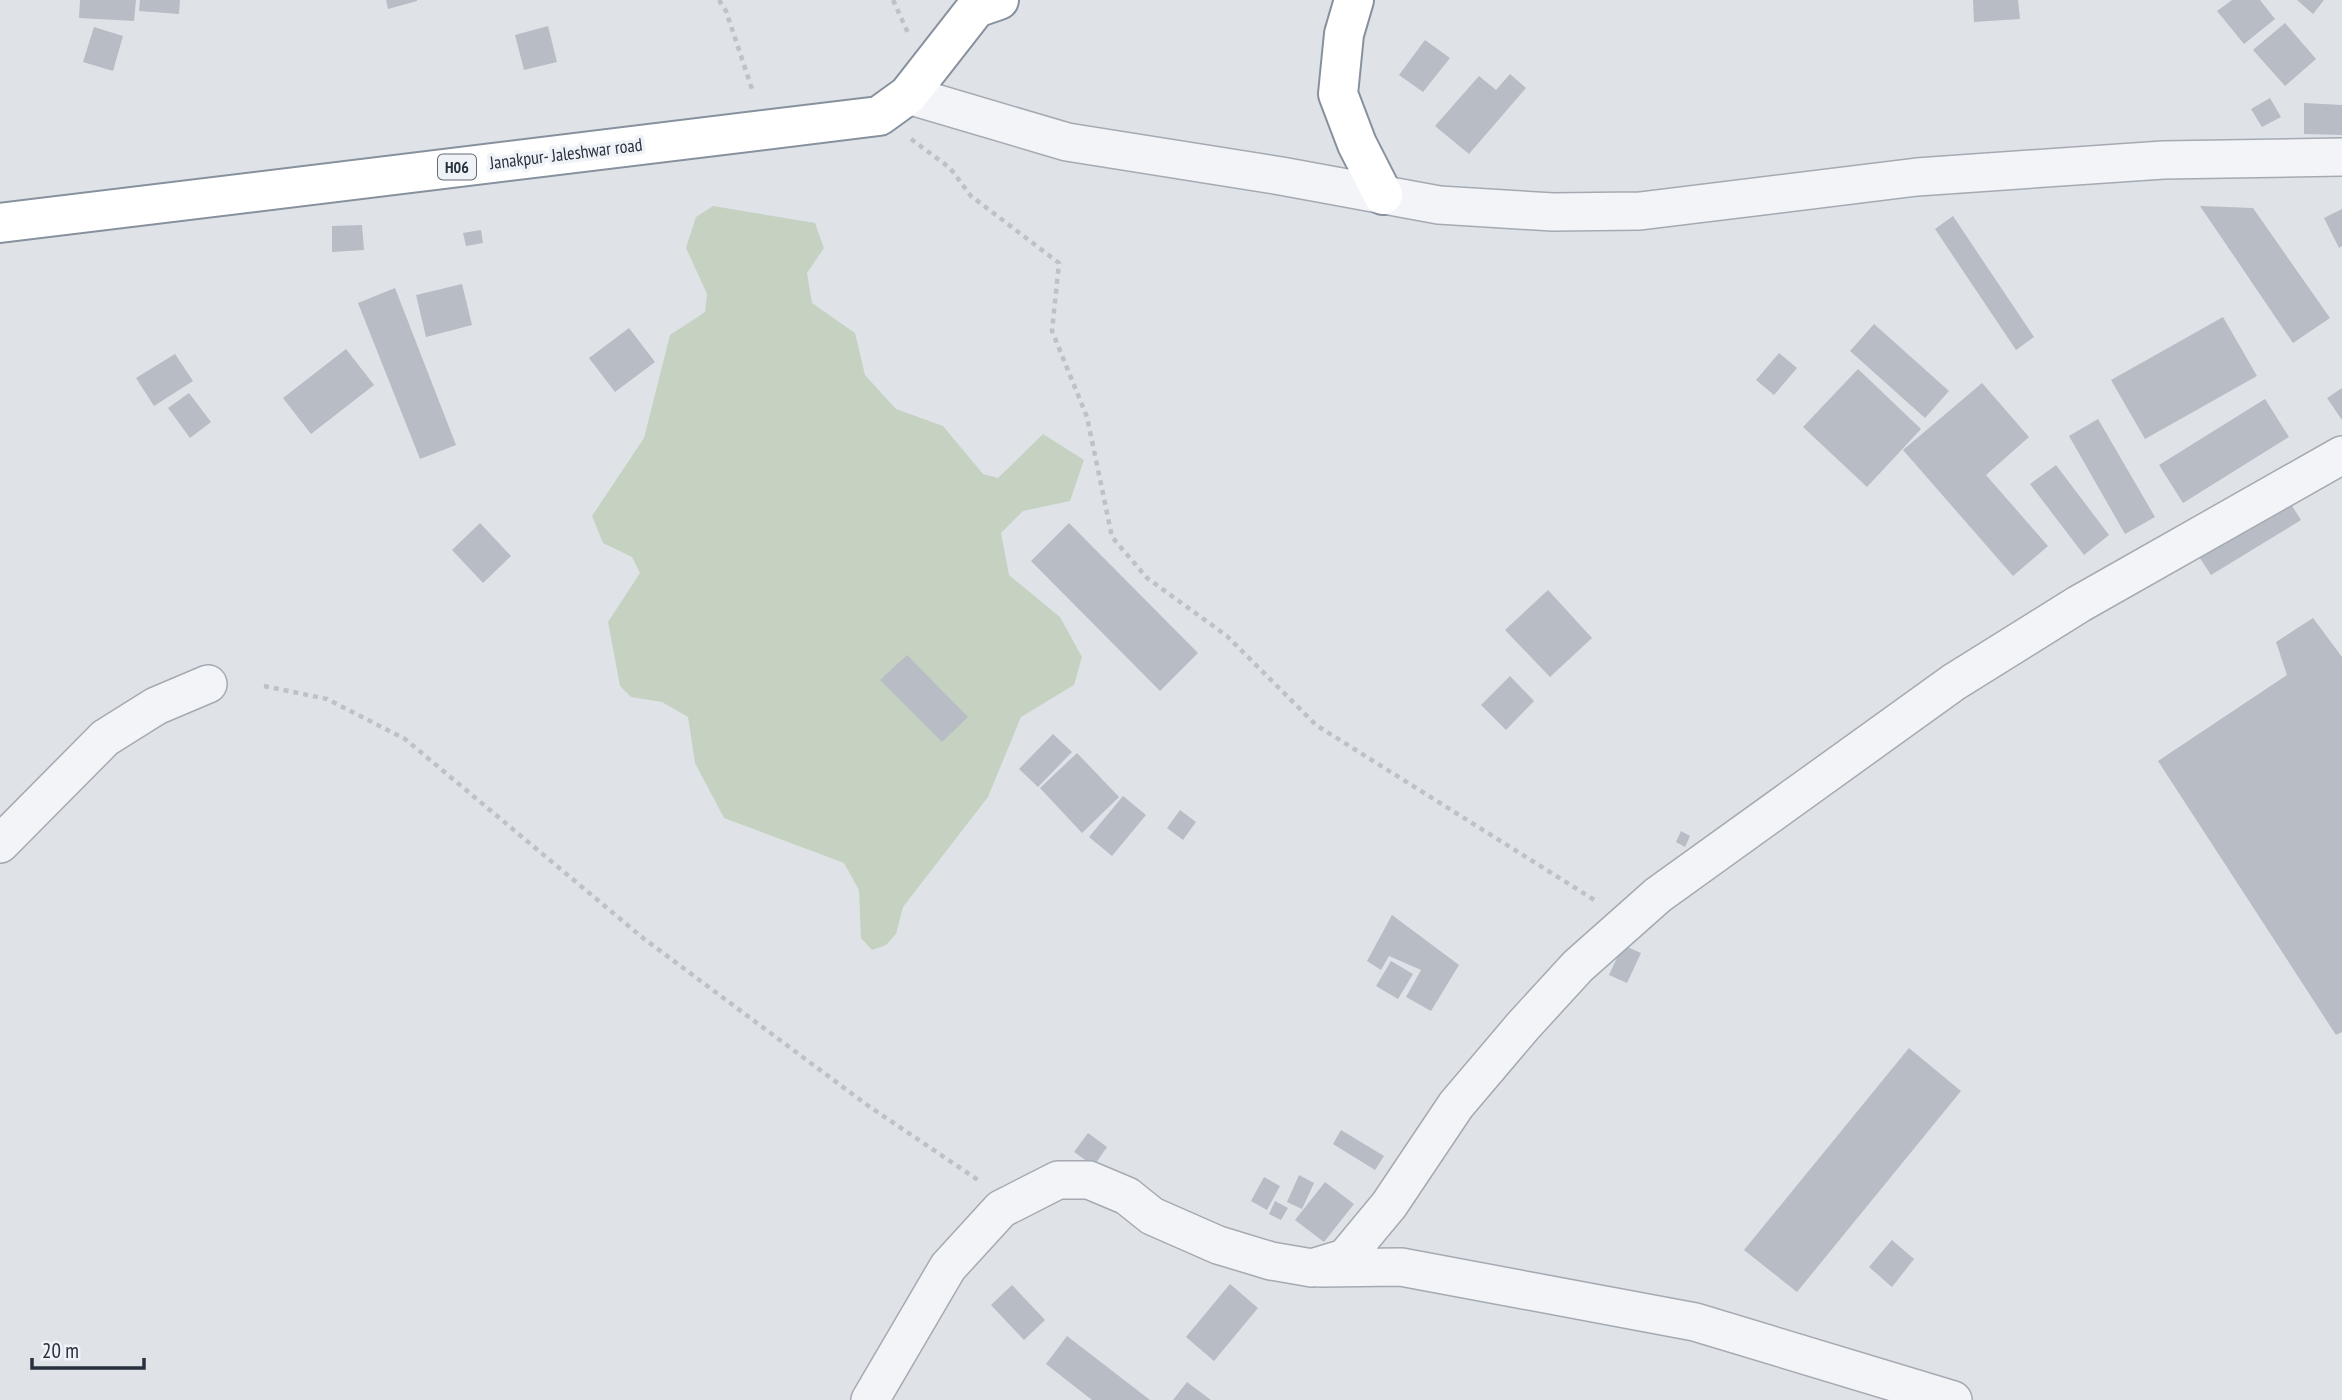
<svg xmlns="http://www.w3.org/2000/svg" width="2342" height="1400" font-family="'PT Sans Narrow',sans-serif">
  <rect width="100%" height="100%" fill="#dfe3e8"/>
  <path fill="#c5d2c1" d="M713,206l102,17 9,25 -17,25 5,30 43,30 10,42 31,34 47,17 40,48 15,4 45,-44 41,26 -14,41 -47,10 -22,22 8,42 51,42 22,40 -8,28 -53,32 -33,80 -85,110 -7,27 -10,11 -14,5 -11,-12 -2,-48 -15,-27 -120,-45 -29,-55 -7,-46 -26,-15 -31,-5 -11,-11 -12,-64 32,-49 -8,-16 -29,-14 -11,-27 52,-78 26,-103 35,-23 2,-18 -21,-46 10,-31z"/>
  <path fill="#b7bcc5" d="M80,0h56l-2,21 -55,-3z
    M140,0h40l-1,14 -40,-3z
    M386,0h31v1l-29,8z
    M1973,0h45l2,19 -46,3z
    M2232,0h28l15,19 -31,25 -27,-33z
    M2297,0h27l-11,14z
    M2285,23l31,36 -31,27 -32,-36z
    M548,26l9,36 -33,8 -9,-35z
    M94,27l29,9 -10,35 -30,-9z
    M1425,40l25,18 -27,34 -24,-17z
    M1510,74l16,14 -57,66 -34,-28 44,-50 17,14z
    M2270,98l11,19 -19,10 -11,-18z
    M2304,103l38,2v30l-38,-1z
    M2200,206l53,2 77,110 -37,25z
    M2342,209v37l-3,2 -15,-30z
    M1953,216l81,121 -18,13 -81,-121z
    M362,225l2,25 -32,2v-26z
    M481,230l2,13 -17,3 -3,-13z
    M462,284l10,41 -46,12 -10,-42z
    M395,288l61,157 -36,14 -62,-156z
    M2223,317l34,59 -112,63 -34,-59z
    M1874,324l75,67 -24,27 -75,-67z
    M629,328l26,34 -40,30 -26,-34z
    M346,349l28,36 -63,49 -28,-36z
    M1779,353l18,15 -23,27 -18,-15z
    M175,354l18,27 -39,25 -18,-28z
    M1858,369l63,60 -54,58 -64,-60z
    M1982,383l47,54 -43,38 62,71 -35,30 -110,-126z
    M2342,388v32l-15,-22z
    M189,393l22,29 -21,16 -22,-30z
    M2265,399l24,38 -106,66 -24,-38z
    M2098,419l57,98 -30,17 -56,-98z
    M2056,465l53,70 -25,20 -54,-71z
    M2284,493l17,27 -90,55 -17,-26z
    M480,523l31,33 -28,27 -31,-33z
    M1069,523l129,130 -38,38 -129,-130z
    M1548,590l44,48 -42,39 -45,-47z
    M2313,618l29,39v375l-6,3 -178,-274 129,-86 -11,-33z
    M907,655l61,62 -26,25 -62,-62z
    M1510,676l24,25 -28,29 -25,-25z
    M1053,734l19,18 -34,35 -19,-18z
    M1077,753l42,44 -37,36 -42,-45z
    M1123,796l23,19 -34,41 -23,-19z
    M1180,810l16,12 -13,18 -16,-12z
    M1681,831l9,5 -5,11 -9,-5z
    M1392,915l67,50 -28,46 -25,-14 15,-27 -32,-14 -8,14 -14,-9z
    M1623,945l18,8 -14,30 -18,-8z
    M1391,961l22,13 -15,25 -22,-13z
    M1909,1048l52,43 -164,201 -53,-42z
    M1341,1130l43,26 -9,14 -42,-26z
    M1088,1133l19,14 -13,19 -20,-14z
    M1299,1175l15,8 -12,26 -15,-7z
    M1264,1177l16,9 -13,24 -16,-9z
    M1325,1182l29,22 -30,38 -29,-22z
    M1275,1201l13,7 -7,12 -12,-6z
    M1892,1240l22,19 -22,28 -23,-20z
    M1230,1284l28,24 -44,53 -28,-24z
    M1012,1285l33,35 -21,20 -33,-35z
    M1067,1336l83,64h-58l-46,-36z
    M1187,1382l24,18h-38z"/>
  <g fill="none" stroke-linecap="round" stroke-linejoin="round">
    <defs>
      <path id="minor" d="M908,95l159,47 214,34 158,29 114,7 87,-1 277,-34 246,-17 179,-3
        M0,844l105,-106 51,-32 52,-22
        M1320,1268l81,-1 294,55 258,78
        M870,1400l78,-133 53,-58 57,-29h31l38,16 25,20 66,29 53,16 41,7 33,-10 44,-53 67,-100 67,-79 55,-60 80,-71 296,-213 125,-78 263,-149"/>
      <path id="highway" d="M1354,0l-10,34 -6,60 19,50 26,51
        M0,223l879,-107 29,-21 68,-87 23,-8"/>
    </defs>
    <use href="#minor" stroke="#a5aab2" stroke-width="40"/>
    <use href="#highway" stroke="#87919e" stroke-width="42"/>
    <path stroke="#bec1c7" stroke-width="4.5" stroke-dasharray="5 5" stroke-linecap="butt" d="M719,0l7,11 27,81
      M893,0l15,33
      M911,139l39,29 21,28 88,67 -7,68 35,86 25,120 35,41 80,58 89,89 280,176
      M264,686l63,13 78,40 238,199 224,167 111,75"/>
    <use href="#minor" stroke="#f2f4f7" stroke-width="37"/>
    <use href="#highway" stroke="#fff" stroke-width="38"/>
  </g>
  <g text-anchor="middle" stroke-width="7" stroke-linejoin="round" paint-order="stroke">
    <rect fill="#eff2f6" stroke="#646b76" stroke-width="2" x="438" y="154.5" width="38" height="25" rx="5"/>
    <g font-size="16" font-weight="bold" fill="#29313f">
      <text x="457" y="173">H06</text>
    </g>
    <g font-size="18" fill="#29313f" stroke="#eff2f6">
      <text transform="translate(566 154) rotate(-7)" y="6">Janakpur- Jaleshwar road</text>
    </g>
  </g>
  <path d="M32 1358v10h112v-10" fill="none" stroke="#29313f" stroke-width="3.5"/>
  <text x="42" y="1358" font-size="21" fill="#29313f" stroke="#eff2f6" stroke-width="5" paint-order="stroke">20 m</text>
</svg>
